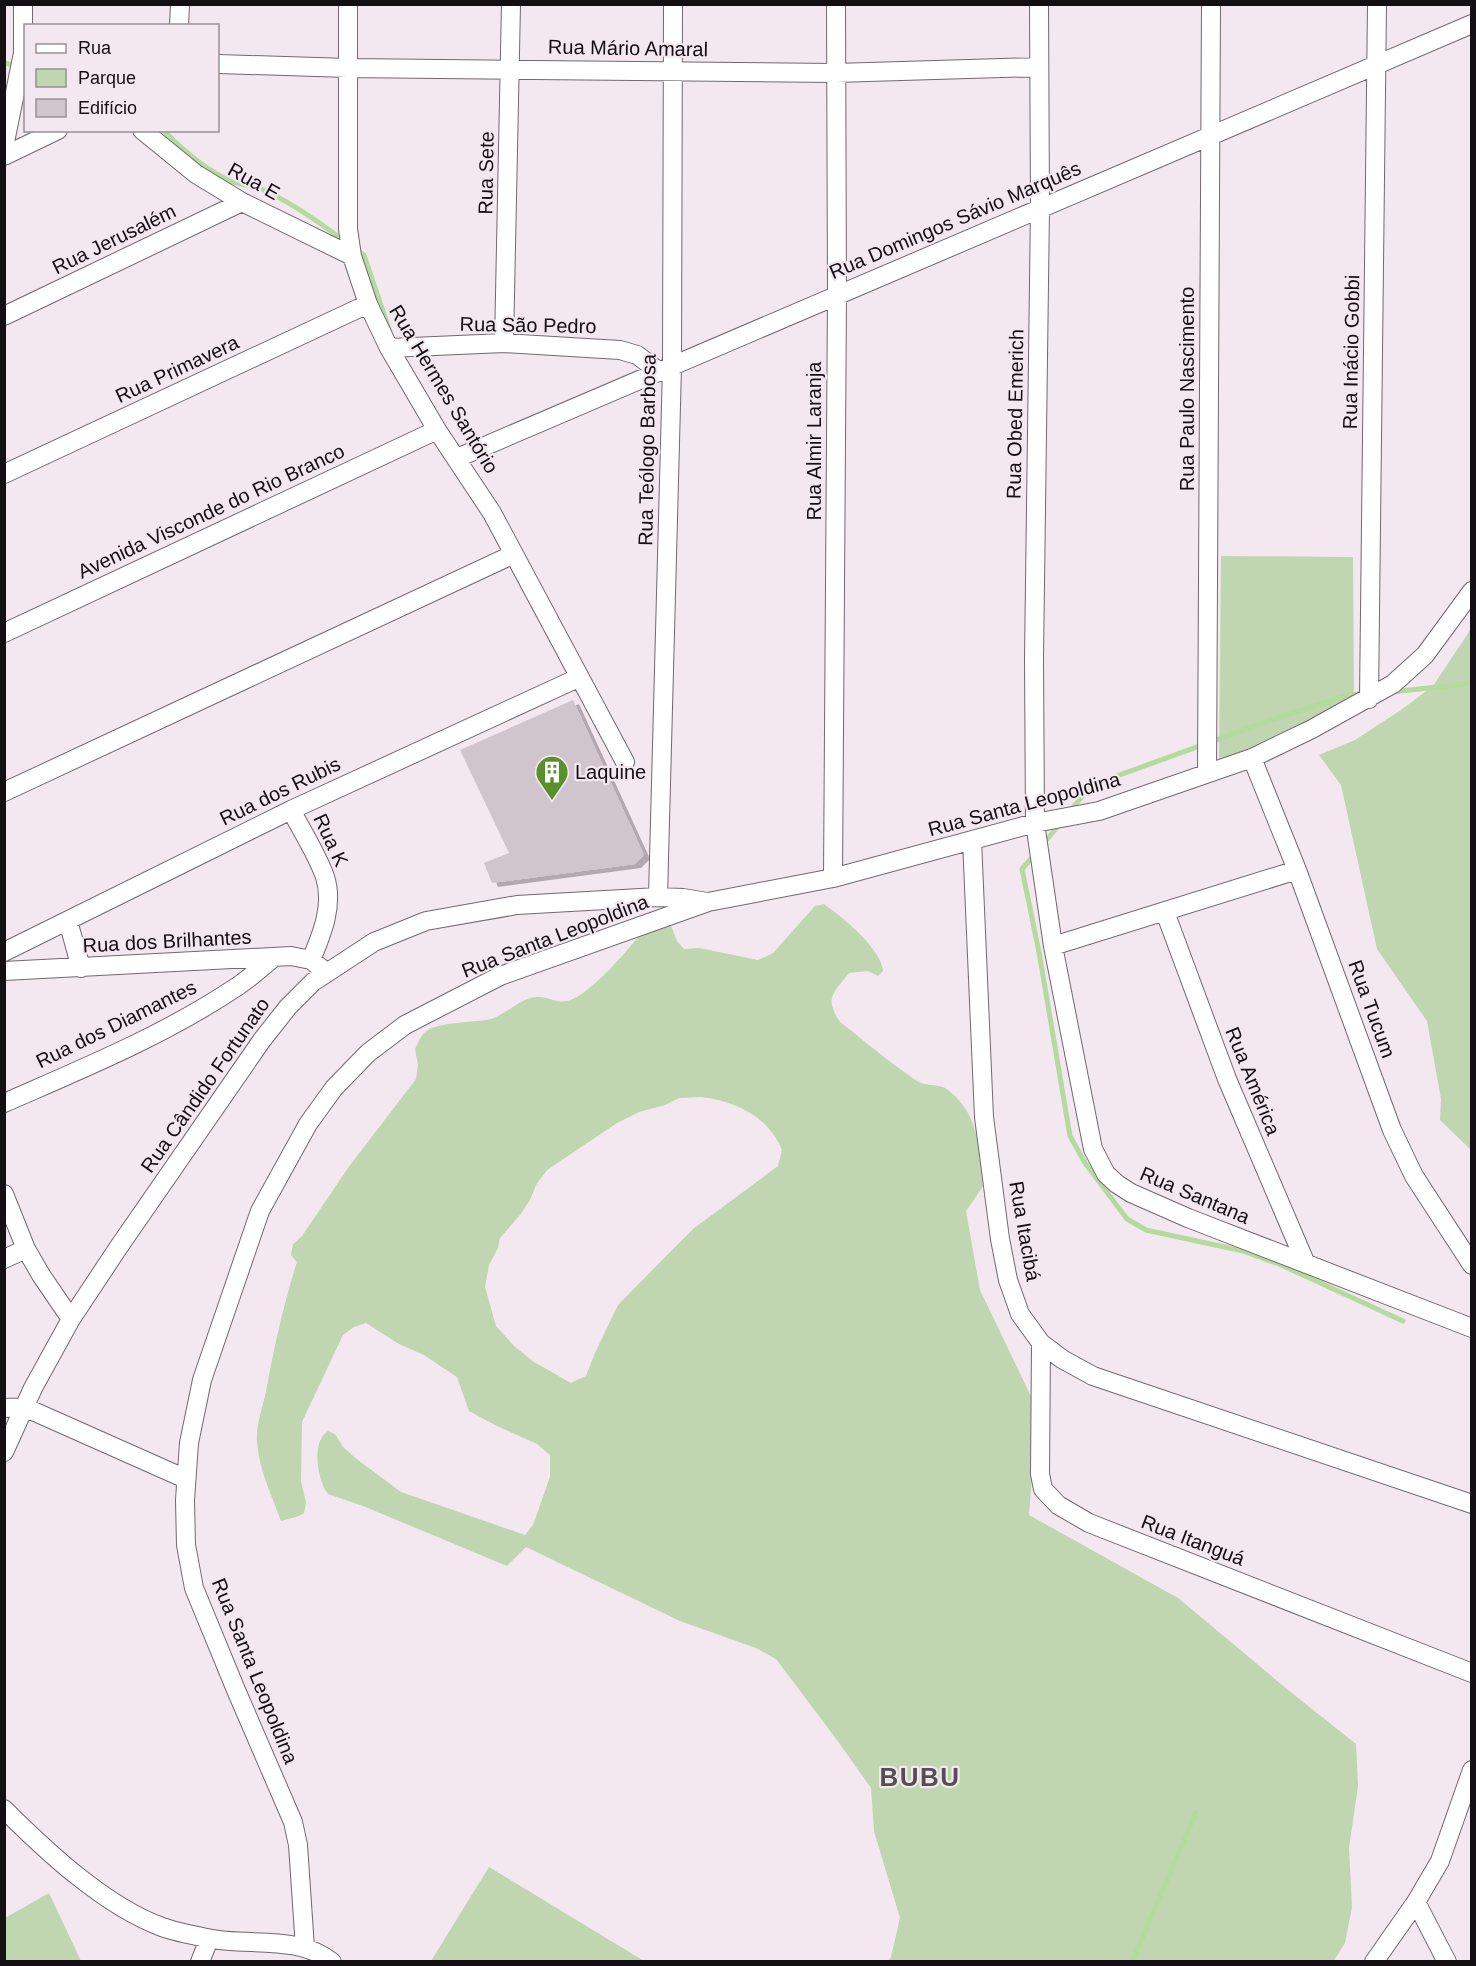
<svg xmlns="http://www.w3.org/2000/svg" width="1476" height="1966" font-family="Arial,sans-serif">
  <defs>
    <filter id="shadow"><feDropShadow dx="6" dy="4" stdDeviation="0" flood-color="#0004"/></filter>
  </defs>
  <rect width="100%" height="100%" fill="#f3e7f0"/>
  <path fill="#bfd6b1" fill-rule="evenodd" d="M1221,556l132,1 1,142 -135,64z
    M1471,629v521l-31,-30 1,-21 -14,-78 -50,-72 -36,-164 -22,-30 36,-15 46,-30 32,-24z
    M824,904c18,13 57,44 59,67l-5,5 -10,-5 -19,2c-16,21 -25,24 -9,49 26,20 50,41 77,59 9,6 23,2 31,9 32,25 31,59 36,95l-18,26 14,79 57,119 -8,106 149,83 110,92 68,54 2,42 -9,62 3,59 -7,36 -12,19 -445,-1 3,-4 9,-39 -26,-87 -3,-43 -34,-48 -61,-81 -20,-11 -76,-27 -154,-74 -19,19 -144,-60 -35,-12c-11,-14 -17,-53 0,-63l7,3 8,13 11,10 47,35 124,43 8,-10 17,-48v-22l-13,-11 -42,-19 -26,-14 -12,-34 -33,-22 -25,-11 -33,-21 -12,4 -11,8 -41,87 -1,59 5,22 -2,10 -5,3 -18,5c-9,-25 -22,-51 -24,-79 -1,-17 5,-33 9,-50 8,-44 17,-86 31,-130l-6,-7 2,-11 9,-8 46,-68 68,-89 2,-14 -3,-16c2,-4 5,-12 9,-16 13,-12 51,-10 67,-14 16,-5 29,-21 46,-22 13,-1 21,9 36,2 25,-12 57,-52 75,-74l21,-4 8,20 7,8 15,-1 59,12 15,-7 42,-47zM701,1097c34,4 68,20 81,53l-4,16 -85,63 -75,76 -23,48 -9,23 -15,7 -37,-21 -20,-16 -18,-20 -11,-39 4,-22 9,-17 2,-10 20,-23 10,-15 6,-15 11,-15 70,-47 22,-11 26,-7 14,-7z
    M489,1867l155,94h-213z
    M49,1893l32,68h-76v-43z"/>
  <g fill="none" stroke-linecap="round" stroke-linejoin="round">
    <path stroke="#b4da9d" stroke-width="5" d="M4,63l14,3
      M163,130c20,20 41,39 67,51 10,4 21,4 31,8 29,12 58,33 83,52
      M357,250l7,5 26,77
      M1392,692l80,-9
      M1069,812l23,-27 182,-66 75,-24 13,-1
      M1043,844l17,-20
      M1035,854l-13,15 17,83 31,184 15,27 42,56 19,11 97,21 36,13 124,57
      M1132,1962l64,-150"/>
  </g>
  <path fill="#d1c5cd" filter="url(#shadow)" d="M573,700l71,155 -9,9 -143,19 -8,-20 25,-10 -49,-103z"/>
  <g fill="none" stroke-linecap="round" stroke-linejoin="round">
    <defs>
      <path id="minor" d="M348,4v225l4,27 16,48 21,44 48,82 55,83 133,249
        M1039,4l1,204 -6,450 1,165 18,123 40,203 13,25 11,10 14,9 57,25 284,110
        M179,26l1,-22
        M218,64l130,4 487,5 203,-6
        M142,130l54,44 46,28 110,54
        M4,147l19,-94v-49
        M4,156l54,-26
        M4,316l238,-114
        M504,343l7,-339
        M389,348l115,-5 116,7 17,5 23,17
        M457,458l1015,-434
        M4,474l364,-170
        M4,633l433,-203
        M1369,699l8,-695
        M1252,758l45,112 95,260 22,46 58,89
        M1207,773l4,-769
        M4,792l510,-238
        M291,810c10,19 28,48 34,67 9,28 -3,57 -14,83
        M972,840l12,277 16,122 8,41 12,34 21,29 21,16 31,17 379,128
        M833,878l4,-583 -1,-291
        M658,897l14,-530 1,-363
        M1165,912l62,167 79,185
        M68,921l13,47
        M1053,946l244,-76
        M4,952l287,-142 287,-132
        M4,971l287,-15 20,4 15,12
        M4,1103c80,-35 161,-68 234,-117 12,-8 24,-19 35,-28
        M4,1194l22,55 15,26 30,44
        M4,1259l22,-10
        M1041,1343l-1,131 3,15 15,16 31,18 383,150
        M4,1408l20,-1 162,72
        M4,1452l29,-64 38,-69 47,-71 144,-208 26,-33 25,-25 61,-40 52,-21 91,-16 141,-8 25,1 24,4
        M4,1809c43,43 101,97 158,118 14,5 30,8 45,11 40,9 90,-4 125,24
        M1416,1902l31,60
        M305,1948l-7,-103 -5,-23 -57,-132 -42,-102 -8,-43 -1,-45 4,-57 13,-63 58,-169 48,-87 26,-36 34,-35 37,-28 95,-49 208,-74 125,-24 202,-55 64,-12 153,-53 60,-29 81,-45 32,-29 47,-64
        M200,1962l9,-23
        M1374,1962l42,-60 24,-41 32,-91"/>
    </defs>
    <use href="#minor" stroke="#736870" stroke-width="20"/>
    <use href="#minor" stroke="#fff" stroke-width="18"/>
  </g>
  <defs>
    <symbol id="building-pin" viewBox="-11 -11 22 30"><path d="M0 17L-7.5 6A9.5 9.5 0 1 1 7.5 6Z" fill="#58902c" stroke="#f3e7f0"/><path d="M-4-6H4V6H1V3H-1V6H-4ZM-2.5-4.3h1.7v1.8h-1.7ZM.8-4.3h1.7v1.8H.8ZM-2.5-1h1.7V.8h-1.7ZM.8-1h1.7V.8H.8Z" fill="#fff"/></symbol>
  </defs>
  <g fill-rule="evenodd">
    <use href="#building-pin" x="533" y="753" width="38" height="52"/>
  </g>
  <g text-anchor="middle" stroke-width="4.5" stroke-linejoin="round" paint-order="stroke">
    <g font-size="20" fill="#130f12" stroke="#f3e7f0">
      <text transform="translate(628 48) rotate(1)" y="7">Rua Mário Amaral</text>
      <text transform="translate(486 173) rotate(-89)" y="7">Rua Sete</text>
      <text transform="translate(254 181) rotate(29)" y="7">Rua E</text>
      <text transform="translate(955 220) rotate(-23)" y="7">Rua Domingos Sávio Marquês</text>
      <text transform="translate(114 239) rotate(-26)" y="7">Rua Jerusalém</text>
      <text transform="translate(528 325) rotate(1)" y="7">Rua São Pedro</text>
      <text transform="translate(1351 352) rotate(-89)" y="7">Rua Inácio Gobbi</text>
      <text transform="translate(177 369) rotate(-25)" y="7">Rua Primavera</text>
      <text transform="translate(444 389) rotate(59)" y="7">Rua Hermes Santório</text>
      <text transform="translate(1187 389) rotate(-90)" y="7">Rua Paulo Nascimento</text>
      <text transform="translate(1015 414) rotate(-89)" y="7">Rua Obed Emerich</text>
      <text transform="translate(814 441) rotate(-90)" y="7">Rua Almir Laranja</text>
      <text transform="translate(647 450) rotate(-89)" y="7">Rua Teólogo Barbosa</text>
      <text transform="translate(211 511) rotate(-25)" y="7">Avenida Visconde do Rio Branco</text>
      <text transform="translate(280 791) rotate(-26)" y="7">Rua dos Rubis</text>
      <text transform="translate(1024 804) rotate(-15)" y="7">Rua Santa Leopoldina</text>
      <text transform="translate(331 840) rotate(65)" y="7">Rua K</text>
      <text transform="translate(555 936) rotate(-21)" y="7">Rua Santa Leopoldina</text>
      <text transform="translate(167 941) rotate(-3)" y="7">Rua dos Brilhantes</text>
      <text transform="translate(1372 1009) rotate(70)" y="7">Rua Tucum</text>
      <text transform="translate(116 1024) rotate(-26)" y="7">Rua dos Diamantes</text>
      <text transform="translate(1253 1081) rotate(68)" y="7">Rua América</text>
      <text transform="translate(205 1085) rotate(-55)" y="7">Rua Cândido Fortunato</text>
      <text transform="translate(1195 1195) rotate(23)" y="7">Rua Santana</text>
      <text transform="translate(1025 1231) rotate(80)" y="7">Rua Itacibá</text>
      <text transform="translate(1193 1540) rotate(21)" y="7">Rua Itanguá</text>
      <text transform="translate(255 1671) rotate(68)" y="7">Rua Santa Leopoldina</text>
    </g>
    <g font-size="20" fill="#130f12" stroke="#f3e7f0" text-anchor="start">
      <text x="575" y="779">Laquine</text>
    </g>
    <g font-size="26" font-weight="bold" letter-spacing="1.5" fill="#574d54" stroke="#f3e7f0">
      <text x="920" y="1786">BUBU</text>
    </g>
  </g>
  <rect width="1476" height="1966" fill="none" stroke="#130f12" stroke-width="12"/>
  <rect x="24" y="24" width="195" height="108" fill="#f3e7f0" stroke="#999197" stroke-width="1.5"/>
  <rect x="36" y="44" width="30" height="9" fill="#ffffff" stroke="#999197" stroke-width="1.5"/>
  <text x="78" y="54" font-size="18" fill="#130f12">Rua</text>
  <rect x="36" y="69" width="30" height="18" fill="#bfd6b1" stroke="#999197" stroke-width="1.5"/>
  <text x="78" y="84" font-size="18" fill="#130f12">Parque</text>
  <rect x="36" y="99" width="30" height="18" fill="#d1c5cd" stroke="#999197" stroke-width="1.5"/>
  <text x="78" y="114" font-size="18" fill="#130f12">Edifício</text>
</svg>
